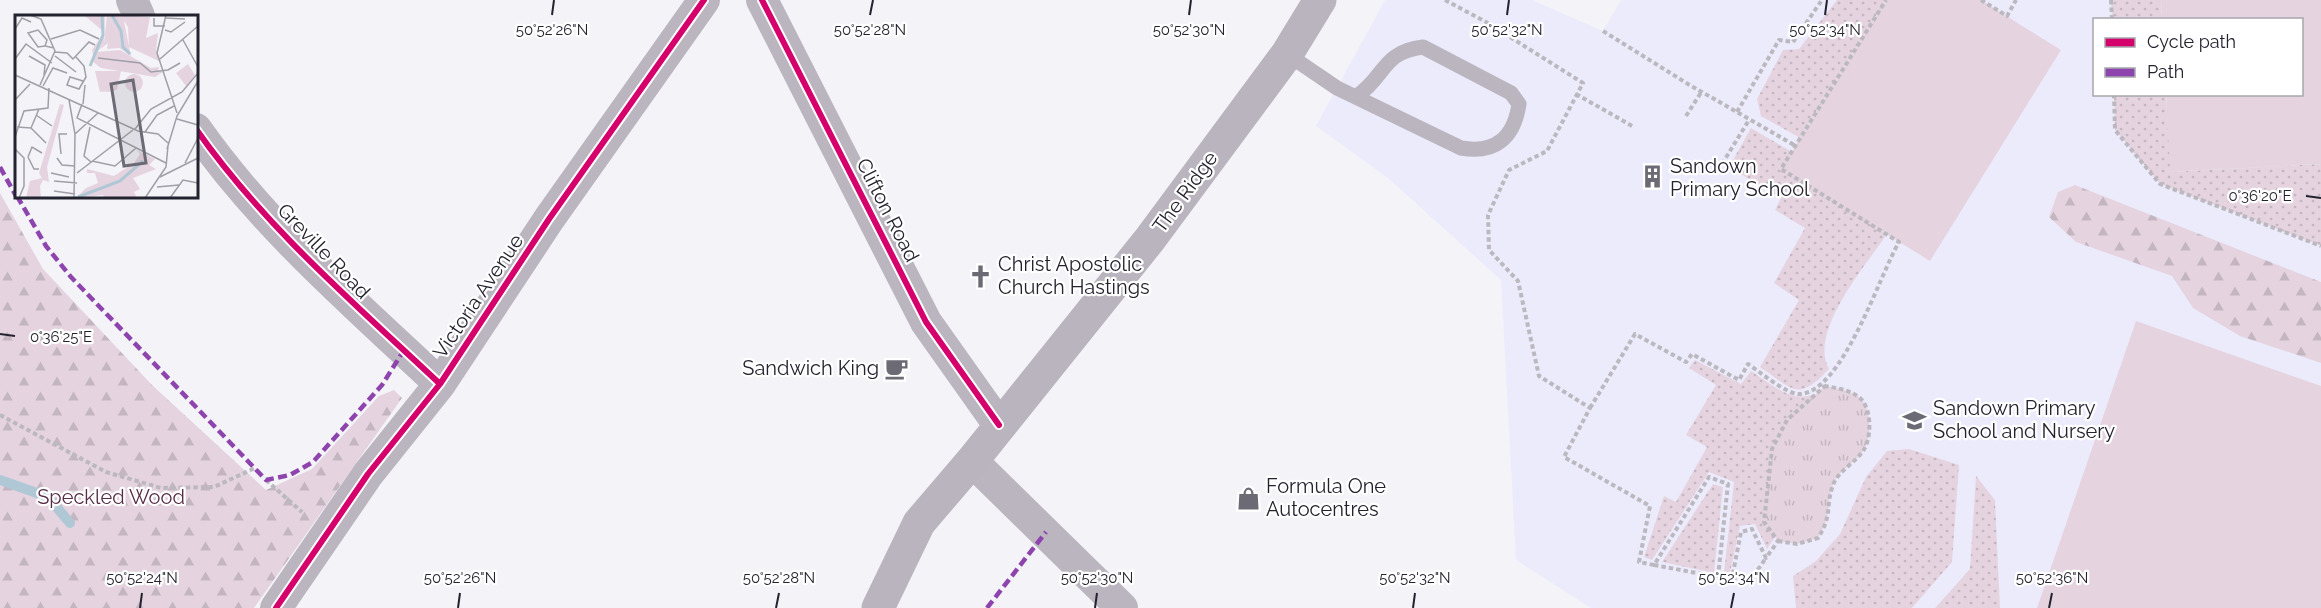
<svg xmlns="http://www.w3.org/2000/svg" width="2321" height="608" font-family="Raleway,sans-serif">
  <defs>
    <pattern id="grass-dots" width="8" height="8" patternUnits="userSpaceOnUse" patternTransform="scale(1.5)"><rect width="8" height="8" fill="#e5d4e0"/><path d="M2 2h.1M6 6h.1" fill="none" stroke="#c4b6c0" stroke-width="1.8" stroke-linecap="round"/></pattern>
    <pattern id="forest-firs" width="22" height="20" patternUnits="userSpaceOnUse" patternTransform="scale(1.5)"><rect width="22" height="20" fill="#e5d4e0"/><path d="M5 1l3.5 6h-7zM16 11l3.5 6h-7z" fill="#c4b6c0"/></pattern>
    <pattern id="park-tufts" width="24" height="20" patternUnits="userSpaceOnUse" patternTransform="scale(1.5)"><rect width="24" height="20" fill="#e5d4e0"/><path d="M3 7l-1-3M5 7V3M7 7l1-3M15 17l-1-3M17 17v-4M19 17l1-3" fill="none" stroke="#c4b6c0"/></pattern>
  </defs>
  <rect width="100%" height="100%" fill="#f3f3f8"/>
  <path fill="#ecebfc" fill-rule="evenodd" d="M1385,0h147l71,31 18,-31h700v608h-730l-75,-48 -15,-280 -113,-102 -72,-52zM2094,20h208v74h-208z"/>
  <path fill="url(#grass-dots)" d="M1837,0h49l-86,138 -39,-22 -4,-17 26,-49 16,-1z
    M2111,0h50l1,19h-50z
    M2114,95h52l5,77 150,-8v82l-161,-62 -45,-54z
    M1751,128l41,24 -10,17 105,65c-21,31 -79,98 -58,135 -32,34 -36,20 -69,-2l39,-67 -25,-17 31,-55 -30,-18 6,-12 -52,-31z
    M1695,360l46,24 10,-13c22,14 39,32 65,23l-14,13 -38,115 11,15 -8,12 -12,-25 -15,2 -10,46 -6,1 10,-91 -25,-10 -57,88 -8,-3 20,-61 12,6 31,-55 -21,-12 30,-50 -27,-17z
    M1909,449l50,16 -7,97 -40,46h-116l-3,-32 23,-15 24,-27 26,-57 21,-26z
    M1976,476l19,24 5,108h-65l35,-39z
    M1713,484l10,3 -9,86 -52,-11z"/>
  <path fill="url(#forest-firs)" d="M2075,185l246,97v81l-81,-27 -47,-28 -21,-32 -96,-34 -27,-25 9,-25z
    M0,193l43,76 109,116 114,105 46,-21 67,-73 15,-6 8,8 -148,210h-254z"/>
  <path fill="url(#park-tufts)" d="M1825,386c12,2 25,4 35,12 12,11 12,40 3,53 -7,11 -26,21 -30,34 -8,23 0,29 -15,53l-21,6 -19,-3 -14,-19 8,-73 15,-29z"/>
  <path fill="#e5d4e0" d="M1886,0h95l80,50 -131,211 -149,-92z
    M2161,0h160v164l-151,8 -4,-77 136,-1v-74l-140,-1z
    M2136,321l185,65v222h-284z"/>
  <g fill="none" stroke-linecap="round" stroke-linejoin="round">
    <path stroke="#b0c7d5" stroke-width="10" d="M0,480l48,17 22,26"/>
    <path stroke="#bcb8bf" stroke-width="4" stroke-dasharray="4.5 3" stroke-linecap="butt" d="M1445,0l41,22 97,61 -36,68 -38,19 -21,45 1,35 29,31 21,95 51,32 -26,49 86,49 -11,56 15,3 55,-88 19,7 -10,93 14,1 9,-46 11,-3 14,29 12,-17 -14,-19 8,-73 15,-29 38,-34 -3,-3
      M1981,0l26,16 9,-16
      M2111,0l1,20
      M1603,31l85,53 108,62
      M1576,94l58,33
      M2114,94l1,36 45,54 161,62
      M1737,112l42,-72 14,2 29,-42
      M1686,116l16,-25
      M1722,164l27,-44
      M1590,408l45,-74 51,28 6,-8 47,26 9,-16c12,8 38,30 51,30 43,0 81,-120 100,-152l-118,-73 105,-169
      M0,415l106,57 55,16 53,-1 41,-19
      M266,480l36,32
      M1778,541l19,3 21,-6c15,-24 7,-30 15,-53 4,-13 23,-23 30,-34 9,-13 9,-42 -3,-53 -10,-8 -23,-10 -35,-12
      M1654,565l64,12
      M1732,578h20l14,-20"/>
    <path stroke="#bbb5bf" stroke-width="15" d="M1287,54l50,34 124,60c34,6 53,-10 58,-44l-8,-11 -88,-46c-41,5 -37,29 -66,49"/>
    <path stroke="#bbb5bf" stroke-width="32" d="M132,0l7,16
      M762,0l164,322 73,103
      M196,129c68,97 158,174 244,255
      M972,461l150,147
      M276,608l92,-134 72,-90 109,-165 155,-219"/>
    <path stroke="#bab4be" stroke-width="33" d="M878,608l41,-85 53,-62 178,-222 137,-185 33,-54"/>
    <path stroke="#8e44ad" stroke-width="4.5" stroke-dasharray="9 4.5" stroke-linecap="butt" d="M0,167l16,29
      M17,196l29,50 25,31 195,203 24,-5 23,-13 69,-77 22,-35
      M987,608l59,-76"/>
    <defs>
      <path id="cycleway" d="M762,0l164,322 73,103
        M196,129c68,97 158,174 244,255
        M276,608l92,-134 72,-90 109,-165 155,-219"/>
    </defs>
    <use href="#cycleway" stroke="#fff" stroke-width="10"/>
    <use href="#cycleway" stroke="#d6006c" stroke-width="6"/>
  </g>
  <path fill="none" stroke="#23222f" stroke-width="2" d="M552,15l2,-15M870,15l3,-15M1189,15l2,-15M1507,15l2,-15M1825,15l2,-15M2306,196l15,2M0,334l15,2M140,608l2,-15M458,608l2,-15M776,608l3,-15M1095,608l2,-15M1413,608l2,-15M1731,608l3,-15M2049,608l3,-15"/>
  <defs>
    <symbol id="building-bare" viewBox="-9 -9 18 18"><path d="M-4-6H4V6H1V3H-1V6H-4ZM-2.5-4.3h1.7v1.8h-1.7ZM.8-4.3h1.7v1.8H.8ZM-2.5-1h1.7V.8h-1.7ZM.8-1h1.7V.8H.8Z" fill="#6c6b75" stroke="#fff" stroke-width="2.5" paint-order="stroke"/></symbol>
    <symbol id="church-bare" viewBox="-9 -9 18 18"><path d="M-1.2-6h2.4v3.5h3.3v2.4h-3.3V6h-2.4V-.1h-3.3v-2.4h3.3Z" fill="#6c6b75" stroke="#fff" stroke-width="2.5" paint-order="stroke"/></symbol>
    <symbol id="cafe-bare" viewBox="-9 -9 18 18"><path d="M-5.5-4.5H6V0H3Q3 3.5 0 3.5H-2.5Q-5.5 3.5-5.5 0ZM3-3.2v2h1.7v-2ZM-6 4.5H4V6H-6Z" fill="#6c6b75" stroke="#fff" stroke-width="2.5" paint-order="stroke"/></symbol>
    <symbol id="school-bare" viewBox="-9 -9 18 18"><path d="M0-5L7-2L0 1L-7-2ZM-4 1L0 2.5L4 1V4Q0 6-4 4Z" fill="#6c6b75" stroke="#fff" stroke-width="2.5" paint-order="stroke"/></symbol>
    <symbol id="shop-bare" viewBox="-9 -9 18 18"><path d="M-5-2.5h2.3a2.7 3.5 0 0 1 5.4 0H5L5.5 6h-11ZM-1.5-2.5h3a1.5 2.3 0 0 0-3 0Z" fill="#6c6b75" stroke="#fff" stroke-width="2.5" paint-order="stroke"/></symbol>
  </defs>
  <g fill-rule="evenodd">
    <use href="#building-bare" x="1636" y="160" width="33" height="33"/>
    <use href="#church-bare" x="964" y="260" width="33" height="33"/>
    <use href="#cafe-bare" x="880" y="352" width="33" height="33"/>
    <use href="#school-bare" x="1898" y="404" width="33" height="33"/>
    <use href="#shop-bare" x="1232" y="482" width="33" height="33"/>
  </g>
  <g text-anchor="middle" stroke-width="4.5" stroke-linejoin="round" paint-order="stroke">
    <g font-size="20" fill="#23222f" stroke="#fff" text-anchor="start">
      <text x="1670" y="173">Sandown<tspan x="1670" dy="23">Primary School</tspan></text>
      <text x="998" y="271">Christ Apostolic<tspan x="998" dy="23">Church Hastings</tspan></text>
      <text x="879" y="375" text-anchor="end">Sandwich King</text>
      <text x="1933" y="415">Sandown Primary<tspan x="1933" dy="23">School and Nursery</tspan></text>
      <text x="1266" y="493">Formula One<tspan x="1266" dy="23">Autocentres</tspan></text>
    </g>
    <g font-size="20" fill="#23222f" stroke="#fff">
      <text transform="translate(1185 192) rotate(-54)" y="7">The Ridge</text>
      <text transform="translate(888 210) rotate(63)" y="7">Clifton Road</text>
      <text transform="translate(324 251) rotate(46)" y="7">Greville Road</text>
      <text transform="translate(478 296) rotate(-56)" y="7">Victoria Avenue</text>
    </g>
    <g font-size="20" fill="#572c46" stroke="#fff">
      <text x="111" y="504">Speckled Wood</text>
    </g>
  </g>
  <g transform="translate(15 15)">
    <rect width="183" height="183" fill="#f3f3f8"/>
    <path d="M92,0l8,13 4,20 -12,1 1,-6 -10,8 6,-7zM105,0l30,2 -4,21 12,-5 -2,17 5,12 -32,-15 -1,-20zM106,56l-4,19 -17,2 -5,-21z" fill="#e5d4e0"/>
    <path d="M69,0h21l-1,29 -11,12 -1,-6 12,-18zM92,0l16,2 8,39 -13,-9 -3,-19zM173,49l7,11 -9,11 -10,-13zM45,89l4,1 -17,62 2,15 -6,-2 -3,6 1,12h-15l4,-17 12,-3 -3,-5zM121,135l19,9 -6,6 7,4 -23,9 7,11 -6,3 3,6h-33l-1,-3 -27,3 10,-10 12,-5 -3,-10h-8v-4l27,7 20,-13 6,-9z" fill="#e5d4e0"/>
    <path d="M105,35l31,18 8,-1 -1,4 5,1 -8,5 -54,-9 -9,-7 3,-9z" fill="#e5d4e0"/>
    <path d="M83 67a10 10 0 1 1 20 0a10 10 0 1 1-20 0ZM110 68a9 9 0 1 1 18 0a9 9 0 1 1-18 0Z" fill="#e5d4e0"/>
    <path fill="none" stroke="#b0c7d5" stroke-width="3" d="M97,0l9,16 2,16 7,7M75,51l13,-31 -1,-20M63,182l42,-16 23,-20"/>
    <path fill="none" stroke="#a09fa8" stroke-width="1.5" d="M15,0l11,4 14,32 -15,34M151,0l-9,38 20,60M139,3v8h11M151,3l19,1M0,14l7,-11 9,4M150,15l6,2 14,-10M36,24l29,-9 19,9M168,25l15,27M30,31l-7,1 -10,-14 10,-3 9,10 -2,6 9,2M40,37l12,1 6,6 16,-17 6,3M14,41l16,9 -1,10M40,41l21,16M61,42l8,9 2,11 -7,12 -12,-4 3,-8 13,4M83,43l42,5 11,9 17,-2 12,-7M0,44l11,-15 26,19M145,44l38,-33M0,60l123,56 20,3 10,9M28,71l10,-18 14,5M0,85l15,-16M54,85l6,34 -1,64M67,89l-5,14 89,45M68,89l2,-19M21,100l16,11M162,104l21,6M2,112l14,1 8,-19M75,112l-6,29 7,6M16,113l15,15M120,114l16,-20 31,-17 16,-19M130,117l12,-17 17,-9M60,119l23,-21M0,122l9,-26 24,-3 1,-20M0,134l9,9v28l-5,12M152,134l10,-33 21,-35M46,139l-2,-20h8M13,142l4,-10 10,6M13,142l6,12h5M42,143l5,7 13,1M77,146l23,5 21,-18M170,148l13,-25M36,158l18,4M62,158l56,-43M145,162l38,-19M39,166l23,2M142,172l22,-2M39,176l21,3M130,183l21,-31 2,-21M155,183l13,-18 15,3"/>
    <path fill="#6c6b75" fill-opacity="0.15" stroke="#6c6b75" stroke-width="3" d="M118,65l13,83 -22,3 -13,-82z"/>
    <rect width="183" height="183" fill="none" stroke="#23222f" stroke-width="3"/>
  </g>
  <g font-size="15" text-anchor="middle" fill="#23222f" stroke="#fff" stroke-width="4.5" stroke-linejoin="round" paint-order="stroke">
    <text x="552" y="35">50°52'26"N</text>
    <text x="870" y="35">50°52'28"N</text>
    <text x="1189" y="35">50°52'30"N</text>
    <text x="1507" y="35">50°52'32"N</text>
    <text x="1825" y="35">50°52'34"N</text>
    <text x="2260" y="201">0°36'20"E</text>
    <text x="61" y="342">0°36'25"E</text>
    <text x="142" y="583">50°52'24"N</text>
    <text x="460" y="583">50°52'26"N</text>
    <text x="779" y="583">50°52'28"N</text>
    <text x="1097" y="583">50°52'30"N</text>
    <text x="1415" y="583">50°52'32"N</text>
    <text x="1734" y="583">50°52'34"N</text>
    <text x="2052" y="583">50°52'36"N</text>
  </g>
  <rect x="2093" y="18" width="210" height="78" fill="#ffffff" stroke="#a7a7ac" stroke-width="1.5"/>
  <rect x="2105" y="38" width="30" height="9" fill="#d6006c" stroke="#a7a7ac" stroke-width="1.5"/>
  <text x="2147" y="48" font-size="18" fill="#23222f">Cycle path</text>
  <rect x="2105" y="68" width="30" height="9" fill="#8e44ad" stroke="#a7a7ac" stroke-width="1.5"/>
  <text x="2147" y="78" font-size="18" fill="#23222f">Path</text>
</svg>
